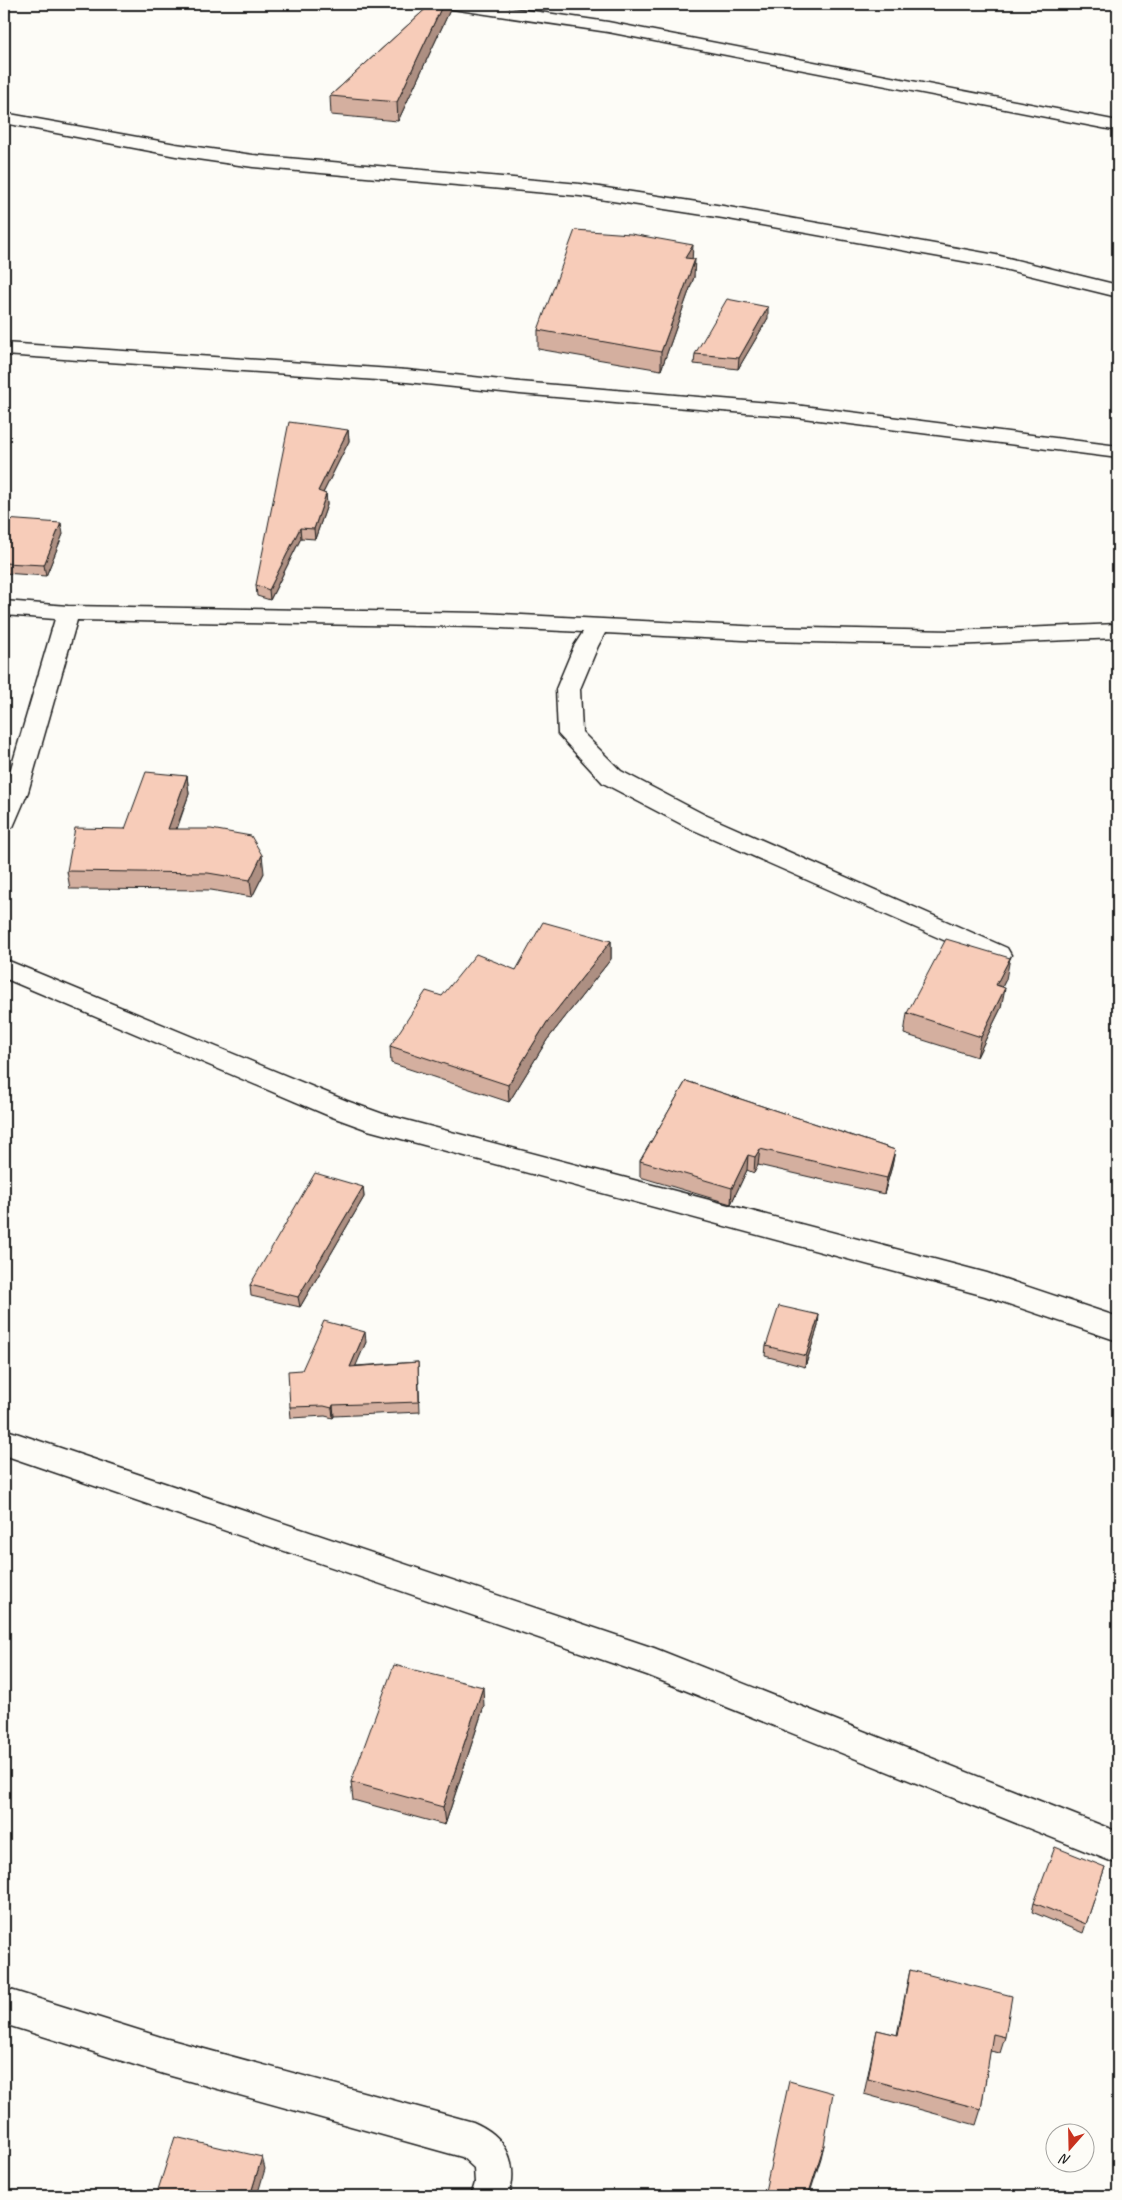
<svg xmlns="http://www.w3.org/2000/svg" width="1122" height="2200" viewBox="0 0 1122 2200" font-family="Caveat,sans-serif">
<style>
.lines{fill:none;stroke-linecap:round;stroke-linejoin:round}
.street-casing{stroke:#1c1c1c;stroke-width:3}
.street{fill:#fdfcf7;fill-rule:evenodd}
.wall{fill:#d4af9f;stroke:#1c1c1c}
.shaded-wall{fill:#ad8f82;stroke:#1c1c1c}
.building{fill:#f7ccb9;stroke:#1c1c1c}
</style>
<rect width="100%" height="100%" fill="#fdfcf7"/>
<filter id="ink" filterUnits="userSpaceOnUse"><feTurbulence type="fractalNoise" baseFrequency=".02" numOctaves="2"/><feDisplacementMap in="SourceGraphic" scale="10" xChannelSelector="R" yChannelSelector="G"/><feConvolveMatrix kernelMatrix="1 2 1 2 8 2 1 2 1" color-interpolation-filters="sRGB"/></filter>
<g filter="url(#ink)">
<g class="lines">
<defs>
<g id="street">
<path d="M443,4H485L608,22L1118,121V131L608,32L452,9L446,8Z"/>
<path d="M4,113L176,144L253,155L580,184L723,206L996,255L1118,285V297L996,267L723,218L580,196L253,167L176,156L4,123Z"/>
<path d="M4,343L407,370L520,382L795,405L1118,446V458L795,417L520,394L407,382L4,355Z"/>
<path d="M4,601L68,606L481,613L763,627L951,631L1118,624V638L951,645L763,641L605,633L598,646L580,689L582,732L621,771L705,815L1007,948L1011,955L1007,962L998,964L687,827L603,783L558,734L556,689L574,646L583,632L481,627L77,620L28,792L13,827L4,829V792L55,619L4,615Z"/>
<path d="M4,959L347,1101L383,1114L987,1273L1118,1317V1341L985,1296L368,1130L327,1115L4,978Z"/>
<path d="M4,1429L654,1648L1118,1832V1864L647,1675L4,1455Z"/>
<path d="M4,1988L164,2038L473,2122C506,2136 519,2162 509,2196H471L475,2183L474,2168L462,2157L164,2074L4,2024Z"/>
</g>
</defs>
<use href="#street" class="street-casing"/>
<use href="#street" class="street"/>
</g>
<g class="wall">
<path d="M431,4H449L450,10L398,121L331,115L330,96Z"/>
<path d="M692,259L694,277L661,370L538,349V330Z"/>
<path d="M768,318L738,369L694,364L695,354Z"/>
<path d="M348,430L349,441L323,493L326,494L327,505L315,539L301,538L270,600L257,596L256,585Z"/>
<path d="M4,519L63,534L46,576L4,573Z"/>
<path d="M187,776L189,794L177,829L264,873L252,897L211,890L70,889L67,871L125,829Z"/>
<path d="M611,941V959L547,1040L509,1102L391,1063L390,1046L442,996L516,970Z"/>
<path d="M1006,979L1002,987L1001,1008L977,1057L904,1034L907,1013Z"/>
<path d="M686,1081L895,1150L892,1166L884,1194L758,1165L754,1173L747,1170L731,1204L640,1177V1161Z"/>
<path d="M363,1187L364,1197L300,1307L251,1296L250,1285Z"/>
<path d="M818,1326L805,1367L765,1356L766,1346Z"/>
<path d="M366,1342L355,1366L418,1362L420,1412L334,1416L333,1418L325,1416L291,1418L290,1407L302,1370Z"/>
<path d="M484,1706L445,1825L353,1800L351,1782Z"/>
<path d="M1105,1867L1083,1933L1032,1912L1034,1903Z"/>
<path d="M910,1970L1005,2037L1000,2053L990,2051L981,2109L976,2125L864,2094L877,2030L897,2035Z"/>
</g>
<g class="shaded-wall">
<path d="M443,4H449L450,10L398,121L397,102Z"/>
<path d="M693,245L692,263L685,258Z"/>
<path d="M695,259L694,277L661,370V352Z"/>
<path d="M768,307V318L738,369L739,358Z"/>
<path d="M348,430L349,441L319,501L318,491Z"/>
<path d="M326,494L327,505L315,539L314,529Z"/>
<path d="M61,523L63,534L46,576L44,565Z"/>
<path d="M300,528L301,538L270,600L269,590Z"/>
<path d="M187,776L189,794L170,846L168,829Z"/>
<path d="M262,855L264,873L252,897L250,880Z"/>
<path d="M611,941V959L547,1040L509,1102L508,1085L547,1022Z"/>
<path d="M1010,958L1006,979L993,1006L996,985Z"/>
<path d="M1005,988L1001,1008L977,1057L981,1037Z"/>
<path d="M760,1149L758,1165L754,1173L755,1157Z"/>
<path d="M895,1150L892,1166L884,1194L887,1178Z"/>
<path d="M748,1155L747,1170L731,1204L732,1188Z"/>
<path d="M363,1187L364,1197L300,1307L298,1297Z"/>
<path d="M819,1315L818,1326L805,1367L806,1356Z"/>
<path d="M365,1332L366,1342L351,1377L350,1367Z"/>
<path d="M333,1405L334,1416L333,1418L332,1408Z"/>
<path d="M483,1687L484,1706L445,1825L443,1807Z"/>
<path d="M824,2145L821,2158L809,2196H808Z"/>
<path d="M262,2157L265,2169L257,2196H250Z"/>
</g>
<g class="building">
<path d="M431,4H443L397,102L330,96Z"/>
<path d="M575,230L631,234L693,245L685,258L695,259L661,352L538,330Z"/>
<path d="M727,299L768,307L739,358L695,354Z"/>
<path d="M289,422L348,430L318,491L326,494L314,529L300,528L269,590L256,585Z"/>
<path d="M4,519L61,523L44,565L4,563Z"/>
<path d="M146,772L187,776L168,829H211L251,836L262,855L250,880L208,873L67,871L75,828L125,829Z"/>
<path d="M543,922L611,941L547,1022L508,1085L390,1046L426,991L442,996L476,954L516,970Z"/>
<path d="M946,939L1010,958L996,985L1005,988L981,1037L907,1013Z"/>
<path d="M686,1081L895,1150L887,1178L760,1149L755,1157L748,1155L732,1188L640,1161Z"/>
<path d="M315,1173L363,1187L298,1297L250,1285Z"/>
<path d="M779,1306L819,1315L806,1356L766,1346Z"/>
<path d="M324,1321L365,1332L350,1367L418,1362L419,1402L333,1405L332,1408L324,1406L290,1407L288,1371L302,1370Z"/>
<path d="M394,1665L483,1687L443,1807L351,1782Z"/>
<path d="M1055,1847L1105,1867L1086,1924L1034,1903Z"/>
<path d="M910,1970L1012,1996L1005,2037L993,2034L981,2109L868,2079L877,2030L898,2035Z"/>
<path d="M789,2081L833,2093L824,2145L808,2196H764Z"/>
<path d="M175,2137L262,2157L250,2196H156Z"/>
</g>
</g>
<rect width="1122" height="2200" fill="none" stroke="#fdfcf7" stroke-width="20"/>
<rect x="10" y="10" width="1102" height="2180" fill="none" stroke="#1c1c1c" stroke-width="2" filter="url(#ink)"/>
<g transform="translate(1070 2148) rotate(200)"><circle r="24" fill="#fdfcf7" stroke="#a3a29f"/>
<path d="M0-4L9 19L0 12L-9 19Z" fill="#c8321e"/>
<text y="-8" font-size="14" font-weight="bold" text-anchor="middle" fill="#1c1c1c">N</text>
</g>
</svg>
